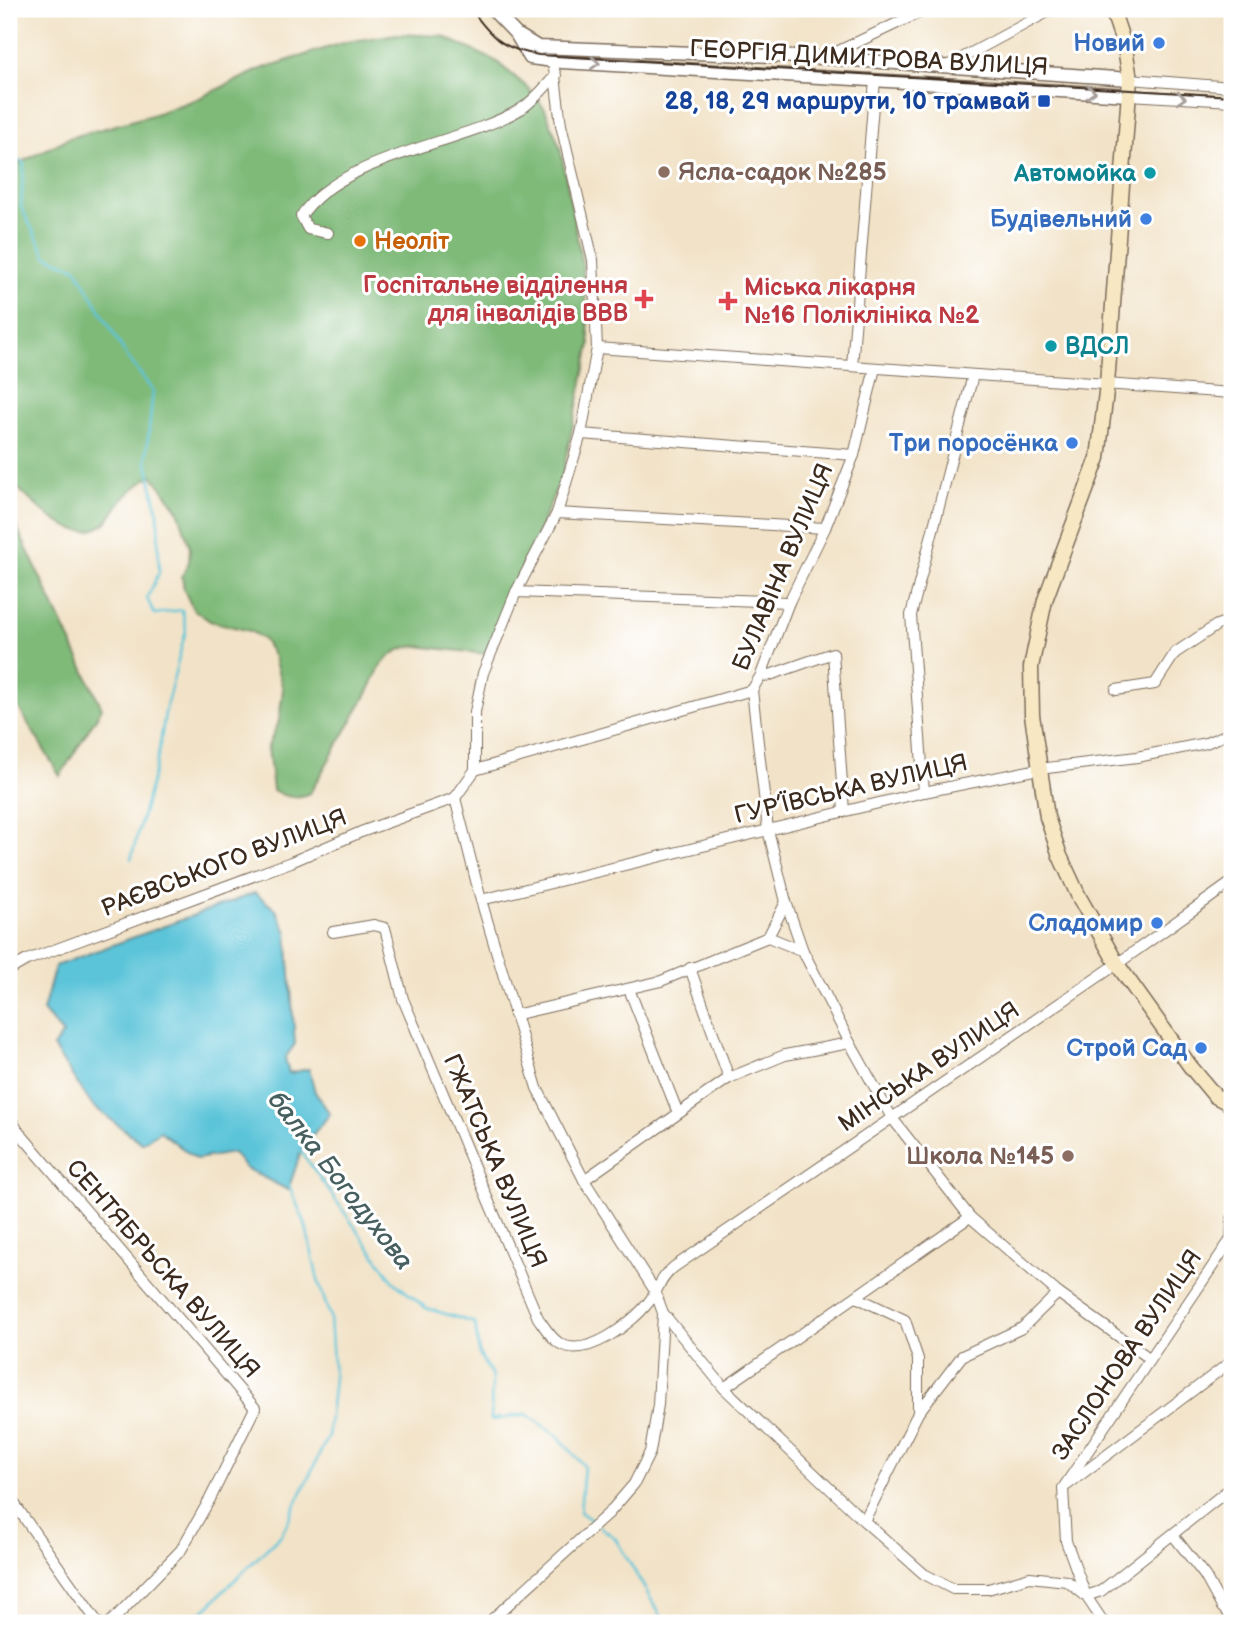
<svg xmlns="http://www.w3.org/2000/svg" width="1241" height="1632" viewBox="0 0 1241 1632" font-family="'Balsamiq Sans',sans-serif">
<style>
.forest{fill:#7fba79;stroke:#5d724c;stroke-width:2}
.water{fill:#5cc4d9;stroke:#4c777c;stroke-width:2}
.lines{fill:none;stroke-linecap:round;stroke-linejoin:round}
.stream{stroke:#5cc4d9;stroke-width:2.5}
.minor-casing{stroke:#7b6b5a;stroke-width:12}
.tertiary-casing{stroke:#7b6b5a;stroke-width:15}
.secondary-casing{stroke:#7b6b5a;stroke-width:17}
.minor{stroke:#fff;stroke-width:10}
.tertiary{stroke:#fff;stroke-width:12}
.secondary{stroke:#f7e8c3;stroke-width:14}
.tram{stroke:#3b2a1e;stroke-width:2}
.oneway{stroke:#a79f9a}
.shop-dot{fill:#3f7fe0;stroke:#fff;stroke-width:2.5}
.transit-dot{fill:#1a4fb4;stroke:#fff;stroke-width:2.5}
.education-dot{fill:#8d6e63;stroke:#fff;stroke-width:2.5}
.culture-dot{fill:#0f9aa8;stroke:#fff;stroke-width:2.5}
.food-dot{fill:#e8710a;stroke:#fff;stroke-width:2.5}
.health-dot{fill:#e0444e;stroke:#fff;stroke-width:2.5}
.labels{text-anchor:middle;dominant-baseline:central;stroke-width:6;stroke-linejoin:round;paint-order:stroke}
.shop-label{font-size:24px;font-weight:bold;fill:#366cbe;stroke:#fff;text-anchor:end}
.street-label{font-size:24px;fill:#3b2a1e;stroke:#fff}
.transit-label{font-size:24px;font-weight:bold;fill:#164399;stroke:#fff;text-anchor:end}
.education-label{font-size:24px;font-weight:bold;fill:#785e54;stroke:#fff;text-anchor:start}
.culture-label{font-size:24px;font-weight:bold;fill:#0d838f;stroke:#fff;text-anchor:end}
.food-label{font-size:24px;font-weight:bold;fill:#c56008;stroke:#fff;text-anchor:start}
.health-label{font-size:24px;font-weight:bold;fill:#be3a42;stroke:#fff;text-anchor:end}
.water-label{font-size:26px;font-style:italic;fill:#47605f;stroke:#fff}
</style>
<rect width="100%" height="100%" fill="#fff"/>
<filter id="ink" filterUnits="userSpaceOnUse"><feTurbulence type="fractalNoise" baseFrequency=".0143" numOctaves="2"/><feDisplacementMap in="SourceGraphic" scale="14" xChannelSelector="R" yChannelSelector="G"/><feConvolveMatrix kernelMatrix="1 2 1 2 8 2 1 2 1" color-interpolation-filters="sRGB"/></filter>
<filter id="wash" filterUnits="userSpaceOnUse"><feTurbulence type="fractalNoise" baseFrequency=".00686" numOctaves="4" result="noise"/><feDisplacementMap in="SourceGraphic" scale="28" xChannelSelector="R" yChannelSelector="G"/><feGaussianBlur stdDeviation="1.57" result="paint"/><feColorMatrix in="noise" values="0 0 0 0 0 0 0 0 0 0 0 0 0 0 0 0 0 1.4 0 .05"/><feComposite in="paint" operator="in"/></filter>
<g filter="url(#wash)">
<rect width="100%" height="100%" fill="#f2e3c8"/>
<g class="forest">
<path d="M397,34L442,36L496,61L528,88L545,109L560,147L582,263L590,345L562,476L486,654L416,646C388,648 379,667 369,690L310,793C295,799 286,798 273,790L268,747L279,721L283,689L273,655L263,639L250,631L210,621L193,609L184,590L182,576L189,562L190,547L178,510L152,475C141,482 128,493 120,503C115,509 112,516 107,521C77,553 29,499 9,479V168L69,138L152,115L197,99L261,69L346,42Z"/>
<path d="M9,511L102,708L60,776L9,692Z"/>
</g>
<path class="water" d="M255,893L276,910L287,932L295,1044L285,1058L289,1073L309,1069L315,1092L330,1114L303,1146L288,1190L245,1168L233,1153L196,1159L160,1131L142,1143L92,1105L53,1047L63,1034L43,1011L55,966Z"/>
<g class="lines">
<g class="stream">
<path d="M9,155L24,163L21,207L46,256L76,268L126,355L153,391L146,459L158,513L159,573L147,598L154,614L182,610L186,630L166,707L158,757L131,859"/>
<path d="M300,1150L394,1282L426,1308L475,1323L479,1354L492,1376L491,1420L526,1414L558,1436L584,1466L580,1512L594,1522"/>
<path d="M599,1526L615,1538L665,1623"/>
<path d="M174,1623L201,1613L282,1534L328,1436L334,1378L330,1317L318,1280L305,1223L288,1183"/>
</g>
</g>
</g>
<g filter="url(#ink)">
<g class="lines">
<defs>
<g id="minor">
<path d="M826,57L927,9"/>
<path d="M949,65L1053,9"/>
<path d="M1130,79L1232,87"/>
<path d="M1129,95L1232,101"/>
<path d="M328,233L308,229L301,216C342,155 460,145 521,109C535,100 545,87 556,75"/>
<path d="M597,348L1232,393"/>
<path d="M852,366L875,80"/>
<path d="M875,368L854,455L825,528L789,602L761,675L752,690L768,830L786,902L803,951L850,1043L892,1118L970,1217L1058,1293L1149,1358"/>
<path d="M581,434L854,455"/>
<path d="M557,513L825,528"/>
<path d="M516,592L789,602"/>
<path d="M761,675L767,676L833,653L844,812"/>
<path d="M1116,690L1155,684L1175,653L1217,625L1232,620"/>
<path d="M475,770L752,690"/>
<path d="M924,792L911,615L973,375"/>
<path d="M455,798L481,900L537,1088L584,1180L655,1291L663,1313L724,1388L864,1521L924,1574L953,1589H988L1030,1577L1067,1581L1086,1596"/>
<path d="M455,798L475,770V712L483,673L516,592L557,513L581,434L597,348L593,260L561,125L553,60"/>
<path d="M481,900L924,792L1039,769L1137,757L1206,743L1232,732"/>
<path d="M333,932L374,925L385,928L403,999L538,1318C544,1326 550,1337 559,1343C586,1360 632,1323 648,1303C659,1290 659,1279 674,1267L1117,964L1232,882"/>
<path d="M768,937L803,951"/>
<path d="M690,968L729,1078"/>
<path d="M9,970L27,960L291,862L361,832L455,798"/>
<path d="M629,989L678,1113"/>
<path d="M514,1015L661,981L768,937L786,902"/>
<path d="M9,1116L18,1131L255,1408L210,1499L181,1550L110,1623"/>
<path d="M584,1180L729,1078L785,1055L850,1043"/>
<path d="M856,1297L905,1320L918,1359V1412"/>
<path d="M724,1388L970,1217"/>
<path d="M1067,1485L1232,1361"/>
<path d="M9,1496L98,1623"/>
<path d="M864,1521L918,1413L962,1356L1022,1328L1058,1293"/>
<path d="M1173,1535L1205,1576L1222,1607L1232,1618"/>
<path d="M1086,1596L1101,1591L1232,1487"/>
<path d="M488,1623L609,1513L634,1484L650,1452L658,1405L663,1313"/>
<path d="M1104,1623L1086,1596L1066,1541L1063,1488L1231,1239L1232,1219"/>
</g>
<g id="tertiary">
<path d="M492,9L516,34L530,58L562,62L1129,95"/>
<path d="M520,36L538,47L824,58L1130,79"/>
</g>
<path id="secondary" d="M1112,9L1125,48L1130,79L1107,384L1098,458L1045,600L1031,667L1032,715L1047,817L1060,856L1079,897L1117,964L1190,1066L1215,1096L1232,1105"/>
</defs>
<use href="#minor" class="minor-casing"/>
<use href="#tertiary" class="tertiary-casing"/>
<use href="#secondary" class="secondary-casing"/>
<use href="#minor" class="minor"/>
<use href="#tertiary" class="tertiary"/>
<use href="#secondary" class="secondary"/>
<path class="tram" d="M471,9C491,37 503,50 539,55L1232,96"/>
</g>
<defs><path id="oneway-chevron" d="M-2-3.5L2.5 0L-2 3.5" fill="none" stroke-width="1.6" stroke-linecap="round" stroke-linejoin="round" transform="scale(1.75)"/></defs>
<g class="oneway">
<use href="#oneway-chevron" transform="translate(595 63) rotate(3)"/>
<use href="#oneway-chevron" transform="translate(1091 92) rotate(3)"/>
<use href="#oneway-chevron" transform="translate(1181 98) rotate(3)"/>
</g>
</g>
<g class="shop-dot">
<circle cx="1159" cy="43" r="7"/>
<circle cx="1146" cy="219" r="7"/>
<circle cx="1072" cy="443" r="7"/>
<circle cx="1157" cy="923" r="7"/>
<circle cx="1201" cy="1048" r="7"/>
</g>
<rect class="transit-dot" x="1037" y="94" width="14" height="14" rx="3.5"/>
<g class="education-dot">
<circle cx="664" cy="172" r="7"/>
<circle cx="1068" cy="1156" r="7"/>
</g>
<g class="culture-dot">
<circle cx="1150" cy="173" r="7"/>
<circle cx="1051" cy="346" r="7"/>
</g>
<circle class="food-dot" cx="360" cy="241" r="7"/>
<g class="health-dot">
<path d="M640.5 288.5h7v7h7v7h-7v7h-7v-7h-7v-7h7z"/>
<path d="M724.5 290.5h7v7h7v7h-7v7h-7v-7h-7v-7h7z"/>
</g>
<g class="labels">
<g class="shop-label">
<text x="1145" y="43">Новий</text>
<text x="1132" y="219">Будівельний</text>
<text x="1058" y="443">Три поросёнка</text>
<text x="1143" y="923">Сладомир</text>
<text x="1187" y="1048">Строй Сад</text>
</g>
<g class="street-label">
<text transform="translate(869 58) rotate(3)">ГЕОРГІЯ ДИМИТРОВА ВУЛИЦЯ</text>
<text transform="translate(783 567) rotate(-67)">БУЛАВІНА ВУЛИЦЯ</text>
<text transform="translate(851 789) rotate(-13)">ГУР’ЇВСЬКА ВУЛИЦЯ</text>
<text transform="translate(224 863) rotate(-21)">РАЄВСЬКОГО ВУЛИЦЯ</text>
<text transform="translate(929 1067) rotate(-34)">МІНСЬКА ВУЛИЦЯ</text>
<text transform="translate(495 1161) rotate(67)">ГЖАТСЬКА ВУЛИЦЯ</text>
<text transform="translate(163 1269) rotate(49)">СЕНТЯБРЬСКА ВУЛИЦЯ</text>
<text transform="translate(1127 1355) rotate(-56)">ЗАСЛОНОВА ВУЛИЦЯ</text>
</g>
<g class="transit-label">
<text x="1030" y="101">28, 18, 29 маршрути, 10 трамвай</text>
</g>
<g class="education-label">
<text x="678" y="172">Ясла-садок №285</text>
<text x="1054" y="1156" text-anchor="end">Школа №145</text>
</g>
<g class="culture-label">
<text x="1136" y="173">Автомойка</text>
<text x="1065" y="346" text-anchor="start">ВДСЛ</text>
</g>
<g class="food-label">
<text x="374" y="241">Неоліт</text>
</g>
<g class="health-label">
<text x="628" y="285">Госпітальне відділення<tspan x="628" dy="28">для інвалідів ВВВ</tspan></text>
<text x="744" y="287" text-anchor="start">Міська лікарня<tspan x="744" dy="28">№16 Поліклініка №2</tspan></text>
</g>
<g class="water-label">
<text transform="translate(340 1181) rotate(52)">балка Богодухова</text>
</g>
</g>
<rect width="1241" height="1632" fill="none" stroke="#fff" stroke-width="35"/>
</svg>
